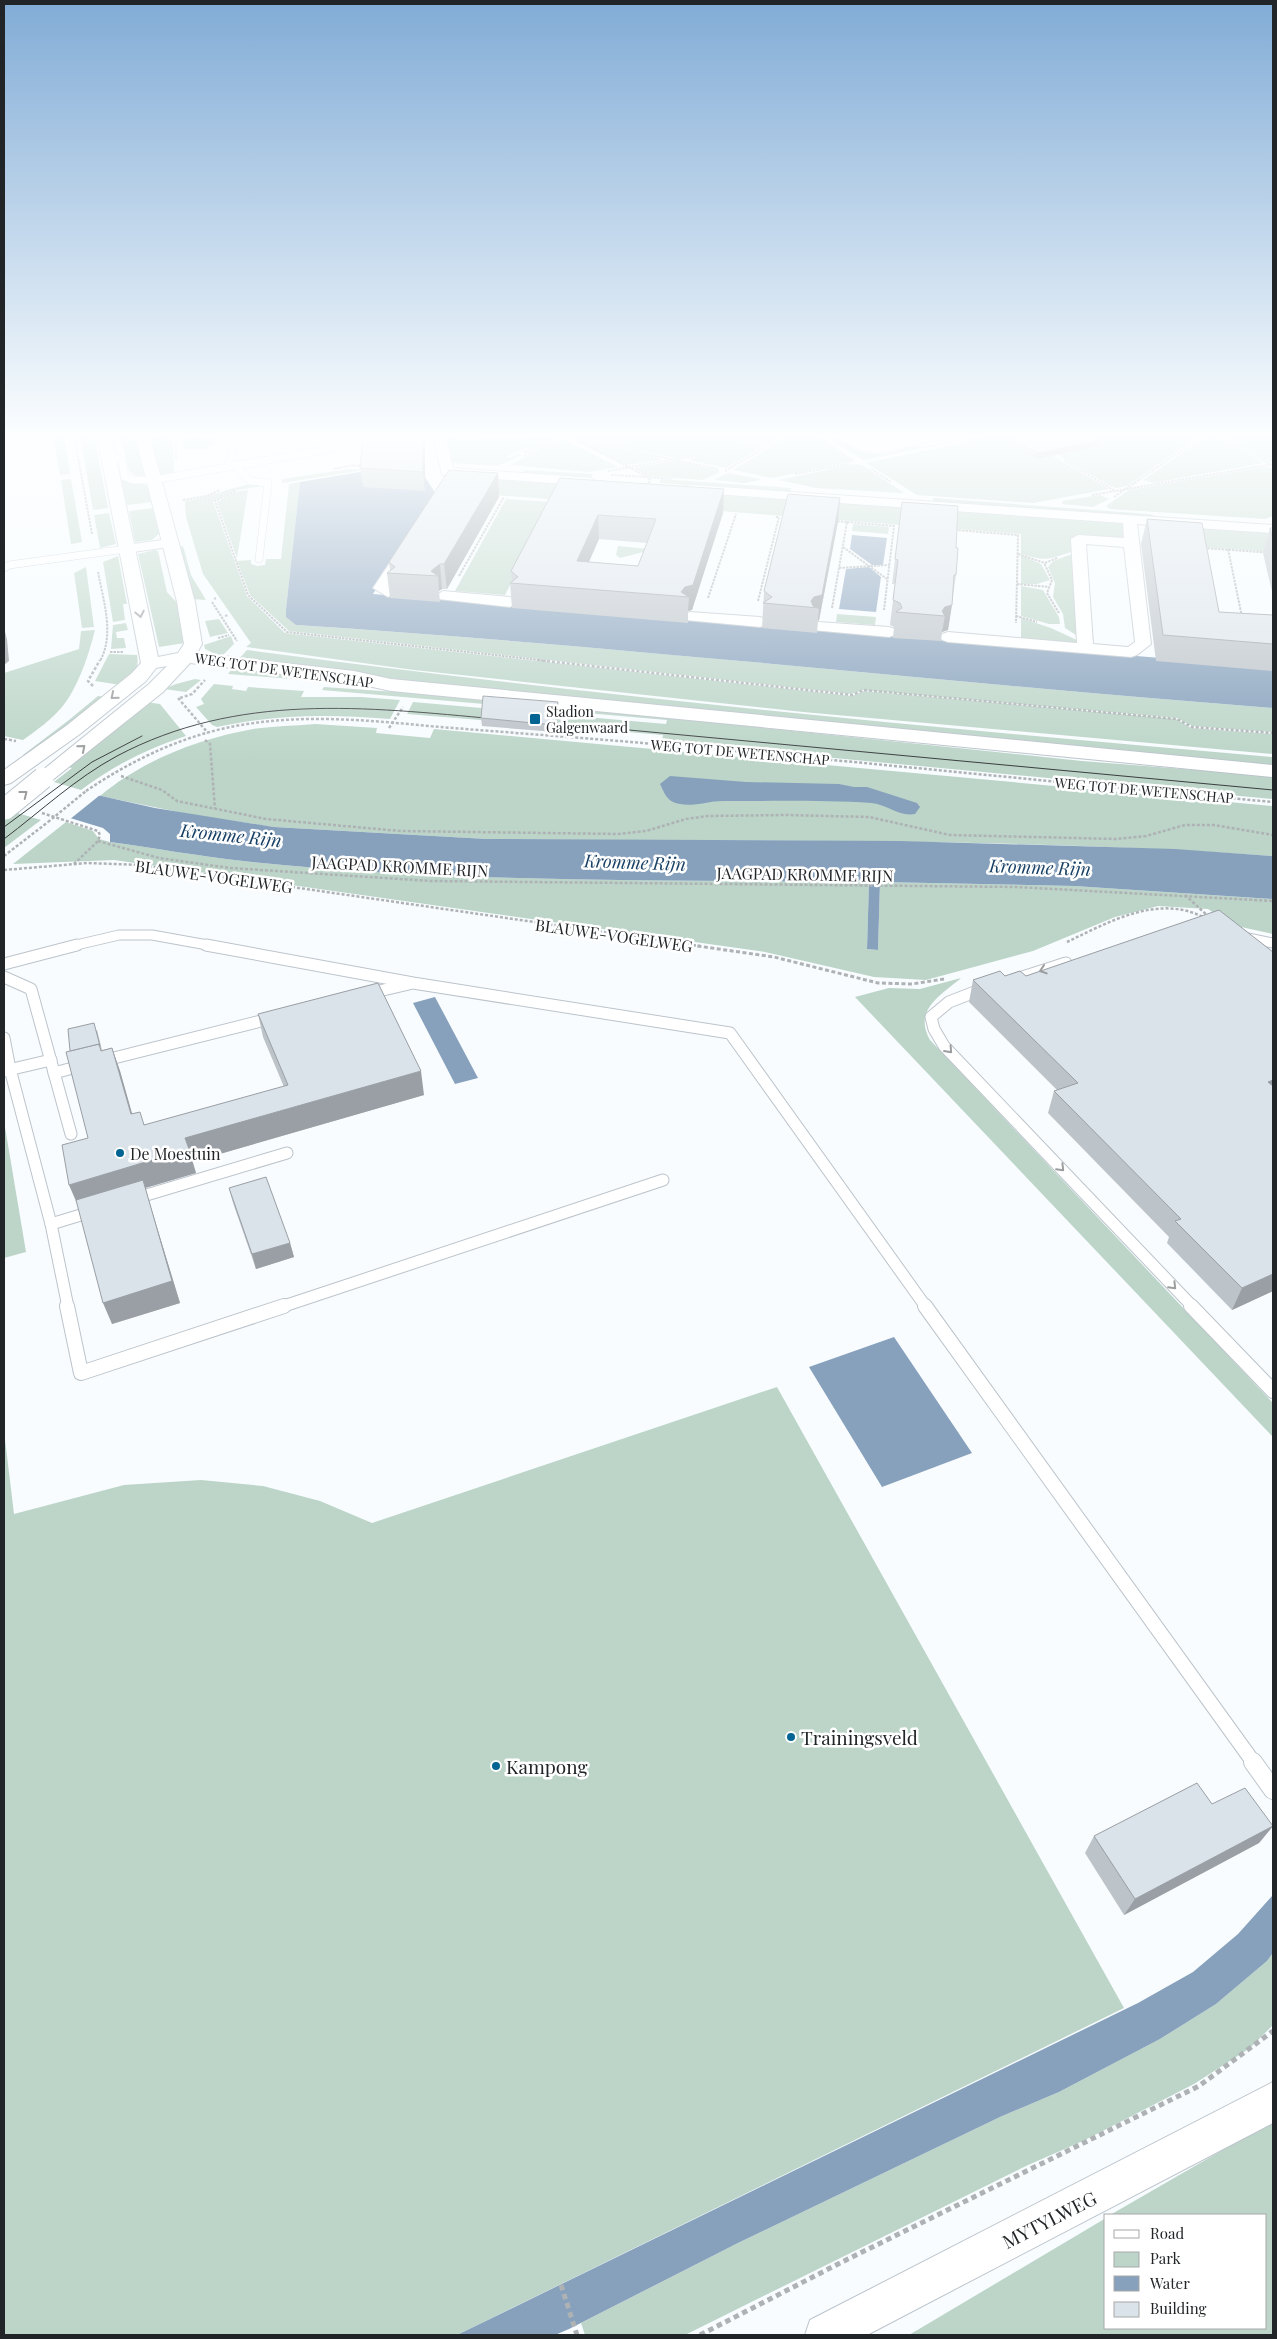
<svg xmlns="http://www.w3.org/2000/svg" width="1277" height="2339" viewBox="0 0 1277 2339" font-family="'Playfair Display',serif">
<style>
.green{fill:#bcd5c8}
.water{fill:#87a1bc}
.pier{fill:#f8fcff}
.lines{fill:none;stroke-linecap:round;stroke-linejoin:round}
.lane-far4-casing{stroke:#bcc4cb;stroke-width:8}
.lane-far3-casing{stroke:#bcc4cb;stroke-width:11}
.lane-far2-casing{stroke:#bcc4cb;stroke-width:13}
.lane-far1-casing{stroke:#bcc4cb;stroke-width:16}
.lane-casing{stroke:#bcc4cb;stroke-width:20}
.street-casing{stroke:#bcc4cb;stroke-width:2}
.secondary-casing{stroke:#bcc4cb;stroke-width:2}
.path-far3{stroke:#aeb2b4;stroke-width:2;stroke-dasharray:2.5 1;stroke-linecap:butt}
.path-far2{stroke:#aeb2b4;stroke-width:2.5;stroke-dasharray:3 2;stroke-linecap:butt}
.path-far1{stroke:#aeb2b4;stroke-width:3;stroke-dasharray:4 2.5;stroke-linecap:butt}
.path{stroke:#aeb2b4;stroke-width:5;stroke-dasharray:5.5 4;stroke-linecap:butt}
.lane-far4{stroke:#fff;stroke-width:7}
.lane-far3{stroke:#fff;stroke-width:9}
.lane-far2{stroke:#fff;stroke-width:11}
.lane-far1{stroke:#fff;stroke-width:14}
.lane{stroke:#fff;stroke-width:18}
.street{fill:#fff;fill-rule:evenodd}
.secondary{fill:#fff;fill-rule:evenodd}
.tram{stroke:#3a3d3f;stroke-width:1}
.secondary-bridge-casing{stroke:#bcc4cb;stroke-width:23;stroke-linecap:butt}
.path-bridge{stroke:#aeb2b4;stroke-width:2.5;stroke-dasharray:3 2;stroke-linecap:butt}
.secondary-bridge{stroke:#fff;stroke-width:21}
.wall{fill:#bcc3c9;fill-rule:evenodd}
.shaded-wall{fill:#999fa4}
.building{fill:#dbe3ea;stroke:#999fa4;fill-rule:evenodd}
.oneway{stroke:#9c9d9e}
.poi-dot{fill:#026493;stroke:#fff;stroke-width:2}
.labels{text-anchor:middle;dominant-baseline:central;stroke-width:5;stroke-linejoin:round;paint-order:stroke}
.far-street-label{font-size:14px;fill:#222527;stroke:#fff}
.far-poi-label{font-size:14px;fill:#222527;stroke:#fff;text-anchor:start}
.street-label{font-size:16px;fill:#222527;stroke:#fff}
.poi-label{font-size:16px;fill:#222527;stroke:#fff;text-anchor:start}
.water-label{font-size:18px;font-style:italic;fill:#184065;stroke:#fff}
.near-poi-label{font-size:19px;fill:#222527;stroke:#fff;text-anchor:start}
.near-street-label{font-size:19px;fill:#222527;stroke:#fff}
</style>
<rect width="100%" height="100%" fill="#f8fcff"/>
<g class="green">
<path d="M53,435H64L70,474L60,475Z"/>
<path d="M80,435H94L108,508L93,510Z"/>
<path d="M120,435H132L139,447L146,477L136,476L129,471Z"/>
<path d="M457,435V440L563,436L526,453L522,452L530,448L527,447L506,457L509,458L518,454L522,455L497,466L453,463L445,439Z"/>
<path d="M571,435L574,436L784,435L770,443L676,458L572,437Z"/>
<path d="M790,435H817L855,461L772,478L733,470Z"/>
<path d="M823,435C840,435 850,449 866,452C881,456 902,448 916,445L920,447L990,435L863,460Z"/>
<path d="M1001,435H1034L1007,441L1035,458L1053,456L1109,489L1033,503L917,495L866,463Z"/>
<path d="M1081,435H1200L1127,486L1117,488L1110,486L1058,455Z"/>
<path d="M1208,435L1218,437L1263,463L1153,483L1143,480Z"/>
<path d="M1220,435H1273V462L1267,461Z"/>
<path d="M173,436L174,475L159,477L149,437Z"/>
<path d="M191,437H204L214,439L215,443L205,449H184L183,440Z"/>
<path d="M565,440L618,467L589,472L510,465L557,441Z"/>
<path d="M581,441L658,457L660,460L626,465L577,442Z"/>
<path d="M758,447L761,448L726,468L689,460L692,458Z"/>
<path d="M675,461L718,470L720,472L703,480L649,476L635,469L639,467Z"/>
<path d="M855,464L862,465L904,493L816,488L779,480Z"/>
<path d="M1264,467L1273,468V516L1265,519L1110,509L1106,506L1129,490Z"/>
<path d="M350,469L364,470L282,483V479Z"/>
<path d="M524,470L593,474L591,479L521,474Z"/>
<path d="M728,473L760,479L761,480L745,483L714,480Z"/>
<path d="M488,476L584,483L576,501L480,494Z"/>
<path d="M71,479L82,542L71,544L61,480Z"/>
<path d="M661,479L791,488L790,493L659,483Z"/>
<path d="M124,480L148,485L153,502L127,505L121,481Z"/>
<path d="M300,482L286,609L296,625C622,646 947,683 1273,708V732L1192,726L1177,718L863,690L851,694L289,631L250,595L237,561L251,560V564L257,566L265,565L266,559H281L289,484Z"/>
<path d="M251,484L262,486L233,491L213,501L247,596L285,633L852,696L864,691L1176,719L1191,728L1273,734V754L803,712L414,670L246,647L251,643L203,574L186,517L185,501C208,499 228,488 251,484Z"/>
<path d="M248,490L237,558L217,502L235,492Z"/>
<path d="M714,493L813,500L809,518L708,510Z"/>
<path d="M1100,495L1109,499L1093,507L1062,504L1063,501Z"/>
<path d="M933,498L1149,514L1153,515L1154,518L933,503Z"/>
<path d="M506,499L552,502L505,595L455,591Z"/>
<path d="M818,500L927,508L925,527L814,518Z"/>
<path d="M154,508L160,533L152,540L135,542L129,511Z"/>
<path d="M932,508L1117,522L1123,525L1126,541L1074,537V551C1049,559 1047,562 1021,554V534L931,527Z"/>
<path d="M109,513L116,544L100,548L94,515Z"/>
<path d="M853,524L889,527L888,534L852,531Z"/>
<path d="M1160,524L1273,532V552L1163,544Z"/>
<path d="M183,546L191,575L206,600L191,599L177,547Z"/>
<path d="M618,546L648,549L647,551L620,558L616,555Z"/>
<path d="M155,550L158,551L167,592L180,606L185,643L159,647L138,554Z"/>
<path d="M1075,553L1079,637L1065,628L1063,614L1053,597L1055,583L1048,567L1053,561Z"/>
<path d="M1021,555L1041,564L1050,580L1037,584H1021Z"/>
<path d="M118,556L127,604H123L125,620L113,622L103,562Z"/>
<path d="M86,567L94,627L82,628L74,573Z"/>
<path d="M1021,586L1043,590L1059,617L1060,624H1049L1021,616Z"/>
<path d="M837,614L876,617L875,625L836,622Z"/>
<path d="M1021,618L1051,628L1079,641L1080,645L1021,641Z"/>
<path d="M219,619L228,633L210,637L205,621Z"/>
<path d="M126,623L128,630L116,632L117,638H124L126,648L111,649L113,625Z"/>
<path d="M95,630C89,654 78,688 62,707C51,720 37,730 23,740L4,736V673L79,649L81,631Z"/>
<path d="M231,636L234,644L221,657L205,649L204,645Z"/>
<path d="M247,650C588,695 931,728 1273,757V765C928,735 582,703 238,660Z"/>
<path d="M109,654L137,655C140,670 132,675 121,685L95,681Z"/>
<path d="M234,666L358,681L359,684L228,674Z"/>
<path d="M195,679L201,680L186,692L164,689L176,684Z"/>
<path d="M214,684L233,686L232,689L246,691L248,687L304,691L301,697H361L400,700L390,719C327,714 279,714 217,727L212,725L196,707L204,704L201,699Z"/>
<path d="M324,687L468,697L1082,761L1273,776V799L662,742L663,735L407,714L413,702L666,724L667,720L322,690Z"/>
<path d="M98,696L106,697L29,756L23,755L69,720Z"/>
<path d="M146,702L160,704L186,736C147,749 114,765 81,790L54,782L72,768L65,766Z"/>
<path d="M315,724L377,728L376,733L430,738L434,729L1273,806V856C1012,837 749,842 487,839L274,827L193,815L100,796C143,760 198,739 253,729C273,726 294,726 315,724Z"/>
<path d="M14,812L41,820L4,848V820Z"/>
<path d="M66,822L93,831L99,839L110,842C154,848 198,856 243,861C450,883 661,880 869,882L867,949L878,950L880,882L1074,886L1273,899V934L1232,925L1208,909L1158,906L1115,917L1033,951L926,980L874,977L765,952L114,860L13,864Z"/>
<path d="M961,978C940,996 913,1010 930,1040L1273,1403V1437L855,997L889,988L920,989Z"/>
<path d="M4,1121L26,1252L4,1258Z"/>
<path d="M777,1387L1124,2008L457,2335H4V1431L14,1514L124,1485L201,1480L263,1486L320,1501L372,1523Z"/>
<path d="M1273,1953V2025L1250,2048L1194,2084L1085,2140L1026,2166L685,2335H585L581,2323L738,2243L1000,2117L1059,2092L1160,2039L1216,2004L1267,1961Z"/>
<path d="M1273,2121V2335H909L1106,2218V2328H1266V2215H1110Z"/>
</g>
<g class="water">
<path d="M372,470L423,474L436,494L373,594L1273,667V708C947,683 622,646 296,625L286,617V609L300,482Z"/>
<path d="M852,535L887,538L883,565H872L850,549Z"/>
<path d="M869,567L881,577L876,612L839,609L846,569Z"/>
<path d="M4,771L43,783L155,808L274,827L487,839L901,841L1175,849L1273,856V899L1074,886L880,882L878,950L867,949L869,882C661,880 450,883 243,861C198,856 154,848 110,842V834L103,828L4,798Z"/>
<path d="M670,776L746,782L839,784L854,787H867L917,803L920,807L915,814C898,817 887,804 871,803C825,800 772,801 726,801C710,800 695,807 680,804C667,802 665,794 660,784Z"/>
<path d="M435,997L478,1078L455,1084L413,1003Z"/>
<path d="M894,1337L972,1453L882,1487L809,1367Z"/>
<path d="M1273,1895V1953L1267,1961L1216,2004L1160,2039L1059,2092L1000,2117L738,2243L569,2329L555,2335H457L1138,2003L1193,1972L1238,1934Z"/>
</g>
<path class="pier" d="M9,770L43,781L100,795L69,820L4,801V774Z"/>
<g class="lines">
<defs>
<g id="lane-far4">
<path d="M839,435L860,446L873,449L950,435"/>
<path d="M105,450L122,461L125,477L133,480H154L324,450L330,443L325,435"/>
<path d="M324,450L365,437"/>
<path d="M236,466L250,481L268,483L259,559"/>
<path d="M228,467L236,435"/>
<path d="M4,568L9,565L126,549"/>
</g>
<g id="lane-far3">
<path d="M1243,937L1273,943"/>
<path d="M72,946L119,935H152L213,946"/>
</g>
<g id="lane-far2">
<path d="M206,945L413,983L730,1033L926,1307"/>
<path d="M4,964L77,945"/>
<path d="M4,977L31,989L71,1134"/>
<path d="M1013,980L1066,963"/>
<path d="M985,988L949,1002L931,1017L934,1029L944,1046L1193,1307"/>
<path d="M366,994L409,984"/>
<path d="M4,1038L10,1069L51,1224L68,1307"/>
<path d="M102,1061L273,1018"/>
<path d="M4,1071L51,1060"/>
<path d="M54,1073L84,1065"/>
<path d="M133,1199L287,1153"/>
<path d="M51,1224L94,1211"/>
<path d="M281,1307L663,1180"/>
</g>
<g id="lane-far1">
<path d="M67,1306L81,1373L284,1306"/>
<path d="M925,1306L1254,1763"/>
<path d="M1191,1306L1273,1391"/>
</g>
<path id="lane" d="M1253,1762L1273,1790"/>
<g id="street">
<path d="M433,435H445L453,468L591,478L598,482L591,486L442,475Z"/>
<path d="M691,485L1273,525V533L1137,524L1151,644L1137,655L1131,657L948,642L942,640L940,637L942,634L948,632L1077,643L1071,539L1078,535L1124,538L1123,523L686,492L684,489L686,486ZM1086,544L1124,547L1135,642L1128,647L1093,644Z"/>
<path d="M170,539L175,540L177,543L175,546L126,553L119,549L126,545Z"/>
<path d="M404,548L411,552L389,587L396,592L388,597L373,588L399,549Z"/>
<path d="M443,591L510,597L518,602L510,607L438,599L435,596Z"/>
<path d="M690,612L760,617L765,619L768,622L765,625L760,627L685,620L682,617L685,614Z"/>
<path d="M818,622L889,627L895,629L897,632L895,635L889,637L812,630L810,627L812,624Z"/>
<path d="M1273,2082V2123L867,2335H805L810,2320Z"/>
</g>
<path id="secondary" d="M97,435H111L158,657L178,653L184,644L177,602L135,435H149L195,602L202,644L197,653L354,671L391,679L1273,765V777L391,691L354,683L190,663L163,692L50,782L43,784L36,782L33,778L149,684L167,666L156,668L146,681L80,734L11,783L4,785V770L66,726L132,673L141,663Z"/>
</defs>
<use href="#lane-far4" class="lane-far4-casing"/>
<use href="#lane-far3" class="lane-far3-casing"/>
<use href="#lane-far2" class="lane-far2-casing"/>
<use href="#lane-far1" class="lane-far1-casing"/>
<use href="#lane" class="lane-casing"/>
<use href="#street" class="street-casing"/>
<use href="#secondary" class="secondary-casing"/>
<g class="path-far3">
<path d="M74,435L92,534"/>
<path d="M176,435V458"/>
<path d="M566,435L648,477L672,479"/>
<path d="M1217,435L1273,466"/>
<path d="M572,438L718,469"/>
<path d="M966,441L995,435"/>
<path d="M524,456L566,437"/>
<path d="M677,459L771,444"/>
<path d="M1064,460L1115,491"/>
<path d="M354,466L365,465"/>
<path d="M334,469L354,465"/>
<path d="M871,469L891,482"/>
<path d="M608,471L671,460"/>
<path d="M725,471L787,435"/>
<path d="M795,474L850,464"/>
<path d="M611,475L648,477L650,480L648,486"/>
<path d="M235,491L215,501L248,595L287,632L548,661"/>
<path d="M1092,495L1273,464"/>
<path d="M1114,497L1204,435"/>
<path d="M183,500L207,496L220,490"/>
<path d="M847,522L894,526L884,610"/>
<path d="M955,530L1018,535L1016,623"/>
<path d="M843,547L887,579"/>
<path d="M1204,548L1273,553"/>
<path d="M1228,549L1242,617"/>
<path d="M1018,554L1045,563"/>
<path d="M1057,558L1045,563V565L1052,580L1047,593L1059,613"/>
<path d="M839,568L889,565"/>
<path d="M98,572C103,600 115,634 100,661"/>
<path d="M459,576L504,497"/>
<path d="M1017,584L1049,587"/>
<path d="M708,598L736,514"/>
<path d="M214,599L216,598"/>
<path d="M758,601L779,517H776"/>
<path d="M212,602L237,641"/>
<path d="M832,608L847,522L835,521"/>
<path d="M225,616L228,615"/>
<path d="M1016,616L1037,622"/>
<path d="M218,638L229,635"/>
<path d="M110,652H124"/>
</g>
<g class="path-far2">
<path d="M537,660L852,695L864,690L1177,719L1192,727L1273,733"/>
<path d="M93,686L88,681L100,660"/>
<path d="M178,698L208,733"/>
<path d="M180,698L192,694L205,680"/>
<path d="M389,728L403,707"/>
<path d="M4,739L16,741"/>
<path d="M205,740L210,744L215,809"/>
<path d="M121,776L162,790L177,801L266,819L400,831L618,834L646,831L686,819L708,816L787,815L869,817L950,835L1117,839L1146,836L1185,825H1214L1273,835"/>
<path d="M86,791C135,758 188,733 247,724C311,714 376,721 440,727C478,730 517,733 555,736C795,754 1034,781 1273,802"/>
<path d="M42,813L98,831L100,835L98,841L74,864"/>
<path d="M98,841L159,858L230,868L431,881L1017,887L1273,901"/>
<path d="M4,856L48,822"/>
<path d="M4,870L88,863L140,865L700,946"/>
<path d="M1185,895L1208,916"/>
<path d="M1067,942C1109,922 1157,894 1203,917"/>
</g>
<path class="path-far1" d="M691,945L774,957L878,983L912,984L944,979"/>
<g class="path">
<path d="M561,2285L577,2335"/>
<path d="M700,2335L842,2262L1199,2086L1273,2031"/>
</g>
<use href="#lane-far4" class="lane-far4"/>
<use href="#lane-far3" class="lane-far3"/>
<use href="#lane-far2" class="lane-far2"/>
<use href="#lane-far1" class="lane-far1"/>
<use href="#lane" class="lane"/>
<use href="#street" class="street"/>
<use href="#secondary" class="secondary"/>
<g class="tram">
<path d="M543,722L1273,790"/>
<path d="M4,827L92,762L142,736"/>
<path d="M4,839C41,811 76,778 117,756C238,692 365,707 496,719"/>
</g>
<defs>
<path id="secondary-bridge" d="M5,809L43,778"/>
</defs>
<use href="#secondary-bridge" class="secondary-bridge-casing"/>
<path class="path-bridge" d="M48,822L86,791"/>
<use href="#secondary-bridge" class="secondary-bridge"/>
</g>
<g class="wall">
<path d="M363,435H425V491L363,487L360,468Z"/>
<path d="M1007,435H1092L1100,446L1036,459L1006,441Z"/>
<path d="M498,473L499,497L447,589H442L439,591L440,602L390,598L387,573L390,571L389,562Z"/>
<path d="M560,478L723,513L692,610L688,611V623L512,608L510,583L512,582L511,571ZM599,539L647,543L638,566L589,562Z"/>
<path d="M840,498L838,522L819,620L818,621L817,633L762,628L764,591Z"/>
<path d="M902,502L956,548V575L948,630L942,632L941,641L893,638L894,627L890,625L895,584H892Z"/>
<path d="M1147,519L1219,612L1273,615V671L1156,661L1141,544Z"/>
<path d="M1270,528H1273V596L1263,553Z"/>
<path d="M558,709L555,732L482,726L481,718Z"/>
<path d="M1273,952V1291L1232,1310L1167,1243L1169,1237L1048,1113L1054,1091L1057,1090L969,1002L973,980L1005,976H1026Z"/>
<path d="M258,1014L424,1095L192,1162L196,1173L145,1188L180,1303L112,1324L88,1138L70,1051L97,1030L102,1050L112,1048L120,1071L132,1114L145,1125L284,1087L263,1037Z"/>
<path d="M229,1188L290,1243L294,1257L256,1269L233,1203Z"/>
<path d="M1273,1826L1259,1843L1124,1915L1085,1853L1094,1836Z"/>
</g>
<g class="shaded-wall">
<path d="M423,435H425V491L423,472Z"/>
<path d="M1101,440L1100,446L1036,459L1037,453Z"/>
<path d="M498,473L499,497L447,589L444,564Z"/>
<path d="M724,489L723,513L692,610L688,611L689,597L681,592Z"/>
<path d="M840,498L838,522L819,620L818,621L819,608L810,607L811,601Z"/>
<path d="M598,515L599,539L578,586L577,561Z"/>
<path d="M440,564L442,589L439,591L438,576L431,571Z"/>
<path d="M952,605L948,630L942,632L945,616L942,611L945,607Z"/>
<path d="M4,628L7,639L9,661L4,665Z"/>
<path d="M558,702V709L555,732V725Z"/>
<path d="M112,1048L120,1071L139,1138L131,1114Z"/>
<path d="M421,1071L424,1095L192,1162L185,1138Z"/>
<path d="M1273,1080V1098L1268,1082Z"/>
<path d="M189,1149L196,1173L145,1188L180,1303L112,1324L103,1303L79,1208L69,1185Z"/>
<path d="M290,1243L294,1257L256,1269L252,1254Z"/>
<path d="M1273,1274V1291L1232,1310L1242,1288Z"/>
<path d="M1273,1826L1259,1843L1124,1915L1135,1899Z"/>
</g>
<g class="building">
<path d="M363,435H423V472L360,468Z"/>
<path d="M1007,435H1092L1101,440L1037,453Z"/>
<path d="M449,470L498,473L444,564H440L431,571L438,576L387,573L395,567L389,562Z"/>
<path d="M560,478L724,489L693,585L685,587L681,592L689,597L510,583L518,577L511,571ZM598,515L656,519L638,566L577,561Z"/>
<path d="M788,494L840,498L822,595L814,597L811,601L813,606L819,608L763,603L772,597L764,591Z"/>
<path d="M902,502L958,506L956,548H958L956,575H954L952,605L945,607L942,611L945,616L896,612L902,608L900,603L893,600L898,560L895,559Z"/>
<path d="M1147,519L1202,523L1219,612L1273,615V644L1163,635Z"/>
<path d="M1270,528H1273V540Z"/>
<path d="M483,696L558,702L555,725L481,718Z"/>
<path d="M1219,910L1273,952V1080L1268,1082L1273,1086V1274L1242,1288L1175,1221L1181,1219L1054,1091L1078,1083L973,980L1000,971L1005,976L1020,971L1026,976Z"/>
<path d="M378,983L421,1071L185,1138L189,1149L69,1185L62,1145L88,1138L66,1052L99,1044L101,1051L112,1048L131,1114L140,1112L144,1125L288,1085L258,1014Z"/>
<path d="M94,1023L100,1046H99V1044L70,1051L68,1029Z"/>
<path d="M266,1177L290,1243L252,1254L229,1188Z"/>
<path d="M143,1180L172,1281L103,1303L76,1200Z"/>
<path d="M1197,1783L1212,1804L1245,1788L1273,1826L1135,1899L1094,1836Z"/>
</g>
<defs><path id="oneway-chevron" d="M-2-3.5L2.5 0L-2 3.5" fill="none" stroke-width="1.6" stroke-linecap="round" stroke-linejoin="round" transform="scale(1.25)"/></defs>
<g class="oneway">
<use href="#oneway-chevron" transform="translate(140 614) rotate(78)"/>
<use href="#oneway-chevron" transform="translate(114 696) rotate(140)"/>
<use href="#oneway-chevron" transform="translate(82 748) rotate(-40)"/>
<use href="#oneway-chevron" transform="translate(24 794) rotate(-38)"/>
<use href="#oneway-chevron" transform="translate(1043 970) rotate(162)"/>
<use href="#oneway-chevron" transform="translate(949 1050) rotate(48)"/>
<use href="#oneway-chevron" transform="translate(1061 1168) rotate(46)"/>
<use href="#oneway-chevron" transform="translate(1173 1286) rotate(46)"/>
</g>
<linearGradient id="sky" x2="0" y2="1"><stop stop-color="#81acd6"/><stop offset="0.57" stop-color="#fcfeff"/><stop offset="1" stop-color="#fcfeff" stop-opacity="0"/></linearGradient>
<rect width="1277" height="763" fill="url(#sky)"/>
<g class="poi-dot">
<rect x="529" y="713" width="12" height="12" rx="2.5"/>
<circle cx="120" cy="1153" r="5"/>
<circle cx="791" cy="1737" r="5"/>
<circle cx="496" cy="1766" r="5"/>
</g>
<g class="labels">
<g class="far-street-label">
<text transform="translate(284 670) rotate(8)">WEG TOT DE WETENSCHAP</text>
<text transform="translate(740 752) rotate(5)">WEG TOT DE WETENSCHAP</text>
<text transform="translate(1144 790) rotate(5)">WEG TOT DE WETENSCHAP</text>
</g>
<g class="far-poi-label">
<text x="546" y="711">Stadion<tspan x="546" dy="16">Galgenwaard</tspan></text>
</g>
<g class="street-label">
<text transform="translate(400 866) rotate(3)">JAAGPAD KROMME RIJN</text>
<text transform="translate(805 874) rotate(1)">JAAGPAD KROMME RIJN</text>
<text transform="translate(214 876) rotate(8)">BLAUWE-VOGELWEG</text>
<text transform="translate(614 935) rotate(8)">BLAUWE-VOGELWEG</text>
</g>
<g class="poi-label">
<text x="130" y="1153">De Moestuin</text>
</g>
<g class="water-label">
<text transform="translate(231 835) rotate(6)">Kromme Rijn</text>
<text transform="translate(635 862) rotate(2)">Kromme Rijn</text>
<text transform="translate(1040 867) rotate(2)">Kromme Rijn</text>
</g>
<g class="near-poi-label">
<text x="801" y="1737">Trainingsveld</text>
<text x="506" y="1766">Kampong</text>
</g>
<g class="near-street-label">
<text transform="translate(1049 2219) rotate(-27)">MYTYLWEG</text>
</g>
</g>
<rect width="1277" height="2339" fill="none" stroke="#222527" stroke-width="10"/>
<rect x="1104" y="2214" width="162" height="115" fill="#ffffff" stroke="#a7a8a9"/>
<rect x="1114" y="2230" width="25" height="8" fill="#ffffff" stroke="#a7a8a9"/>
<text x="1150" y="2239" font-size="15" fill="#222527">Road</text>
<rect x="1114" y="2252" width="25" height="15" fill="#bcd5c8" stroke="#a7a8a9"/>
<text x="1150" y="2264" font-size="15" fill="#222527">Park</text>
<rect x="1114" y="2276" width="25" height="15" fill="#87a1bc" stroke="#a7a8a9"/>
<text x="1150" y="2289" font-size="15" fill="#222527">Water</text>
<rect x="1114" y="2302" width="25" height="15" fill="#dbe3ea" stroke="#a7a8a9"/>
<text x="1150" y="2314" font-size="15" fill="#222527">Building</text>
</svg>
